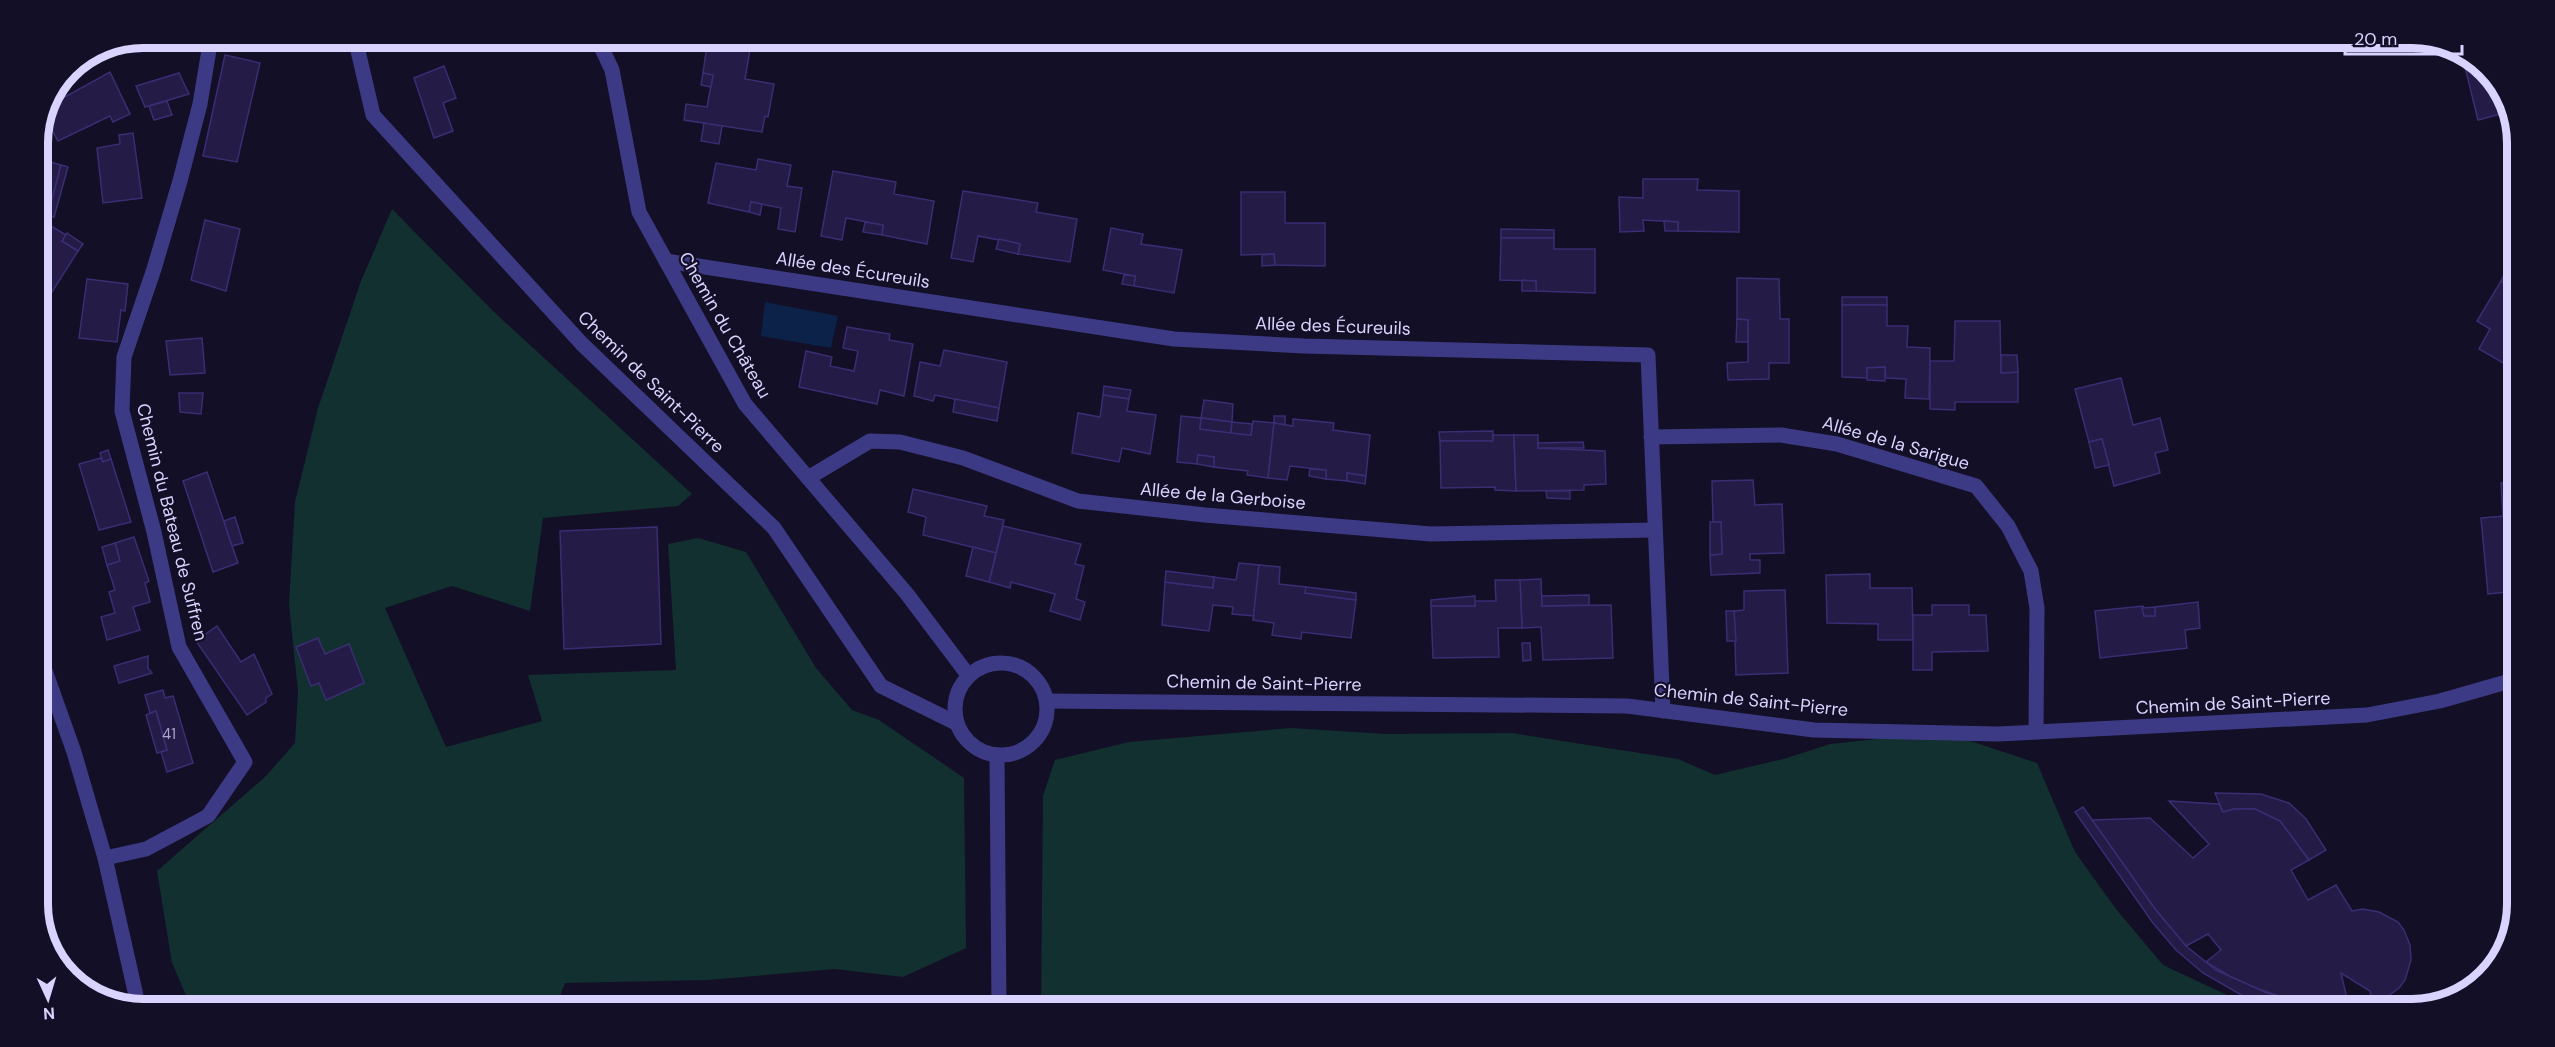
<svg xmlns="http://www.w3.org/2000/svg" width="2555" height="1047" viewBox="0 0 2555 1047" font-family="'DM Sans',sans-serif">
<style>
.green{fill:#12302f}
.water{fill:#0c2248}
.building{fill:#241b47;stroke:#3b2d73;stroke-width:1.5}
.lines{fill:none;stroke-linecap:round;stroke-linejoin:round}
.minor{stroke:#3d3a85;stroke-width:15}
.labels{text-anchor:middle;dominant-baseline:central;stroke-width:4.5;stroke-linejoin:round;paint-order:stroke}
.number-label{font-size:15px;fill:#aca6d1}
.street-label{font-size:18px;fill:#d9d4ff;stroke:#130f26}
.rim{fill:none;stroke:#d9d4ff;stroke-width:8}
</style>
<rect width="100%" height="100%" fill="#130f26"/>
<g class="green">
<path d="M392,209L494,312L692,494L678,506L543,518L530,611L452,586L385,608L446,747L542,721L528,675L676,670L668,544L698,538L746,552L816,668L852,710L879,720L964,778L966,948L903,977L835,969L708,980L565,983L555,1009H192L172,963L157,871L266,776L295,743L298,692L289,604L295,502L318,408L361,281Z"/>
<path d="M1291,728L1386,734L1512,733L1678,759L1715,775L1787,758L1830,744L1943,732L2037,763L2075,852L2116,909L2163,965L2257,1009H1041L1043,796L1055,760L1129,742Z"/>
</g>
<path class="water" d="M765,302L838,316L831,348L761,336Z"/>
<g class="building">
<path d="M171,38H195L196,41L177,50Z"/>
<path d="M708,38H752L745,79L774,84L768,117L765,116L762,132L684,120L686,104L707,107L713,75L703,73Z"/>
<path d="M225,55L260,63L237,162L203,156Z"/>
<path d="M2468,58L2496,79L2508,112L2478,120L2463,59Z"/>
<path d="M444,66L456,98L443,103L453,131L434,138L414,78Z"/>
<path d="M110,72L130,114L113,122L110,116L58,141L46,119L52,104Z"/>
<path d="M179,73L189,94L145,107L136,86Z"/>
<path d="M703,73L713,75L711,87L701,85Z"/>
<path d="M167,101L172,115L154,120L149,106Z"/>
<path d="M704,123L722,126L719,144L701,141Z"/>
<path d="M133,133L142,198L103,203L97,148L120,144L119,135Z"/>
<path d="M758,159L791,165L787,186L802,188L795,232L778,229L781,208L751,202L749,212L708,203L716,163L756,170Z"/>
<path d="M43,160L61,165L46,222L38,220V179Z"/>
<path d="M61,165L68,167L54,217L48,215Z"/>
<path d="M833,171L896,182L894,194L934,201L927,244L882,235L883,225L846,218L842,240L821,236Z"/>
<path d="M1643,179H1698L1697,190L1739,191V232L1678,231V222L1643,220L1644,231L1620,232L1619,197L1643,198Z"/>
<path d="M963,191L1038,203L1036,212L1077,219L1070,262L1018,254L1020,244L978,236L973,262L951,258Z"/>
<path d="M1241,192H1285V223H1325V266L1275,265L1274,254L1241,255Z"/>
<path d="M751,202L762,204L760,215L749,212Z"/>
<path d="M205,220L240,229L226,291L191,280Z"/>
<path d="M1664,221L1678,222V231H1665Z"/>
<path d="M865,222L883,225L882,235L863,232Z"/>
<path d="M38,224L51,226L66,235L62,241L78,251L38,314Z"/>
<path d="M1111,228L1143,234L1141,244L1182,250L1174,293L1134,286L1135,276L1103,270Z"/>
<path d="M1501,229L1554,230V238H1501Z"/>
<path d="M67,233L83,244L78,251L62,241Z"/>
<path d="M1501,238H1554V249H1595V293L1536,291V281L1500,280Z"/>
<path d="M999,239L1020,244L1018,254L996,249Z"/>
<path d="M1274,254L1275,265L1262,266V255Z"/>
<path d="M2517,263V371L2479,349L2490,329L2477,321L2501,281L2505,284Z"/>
<path d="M1124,275L1135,276L1134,286L1122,284Z"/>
<path d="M2504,275L2509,278L2505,284L2501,281Z"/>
<path d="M1737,278L1779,279L1780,319H1789V363H1769V379L1728,380L1727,363L1748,362V320L1737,319Z"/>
<path d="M87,279L128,284L125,311L121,310L117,342L79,338Z"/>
<path d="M1522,280L1536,281V291H1522Z"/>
<rect x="1842" y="297" width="45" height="8"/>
<path d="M1842,305H1887V326H1908L1907,347L1930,348L1929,399L1905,398L1906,379L1886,378L1885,367L1867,368V378L1842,377Z"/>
<path d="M1737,319L1748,320V342H1736Z"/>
<path d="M1955,321H2000L2001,373L2018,372V402H1955V410L1930,409V361H1954Z"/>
<path d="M847,327L890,334L889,340L913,344L904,396L880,390L877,404L799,387L806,351L832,357L830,366L854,371L858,351L843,348Z"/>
<path d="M202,338L205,373L170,375L166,341Z"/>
<path d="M944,350L1007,362L999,408L935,395L933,401L914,396L920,362L940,366Z"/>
<path d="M2001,355H2017L2018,372L2001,373Z"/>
<path d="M1885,367V381L1867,380V368Z"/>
<path d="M2121,378L2133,425L2160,418L2168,450L2155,453L2160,473L2114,486L2102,439L2089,442L2075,389Z"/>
<path d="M1104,386L1131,390L1129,399L1103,395Z"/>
<path d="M179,393H203L201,414L180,412Z"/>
<path d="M1103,395L1129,399L1127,411L1156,415L1150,454L1122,448L1119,462L1072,453L1078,413L1100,417Z"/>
<path d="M955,399L999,408L997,421L953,412Z"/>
<path d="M1204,400L1233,404L1232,422L1201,418Z"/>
<path d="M1181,416L1201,418L1200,429L1251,435L1253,421L1274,423L1268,478L1247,475L1248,471L1214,467V457L1198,455L1197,464L1177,462Z"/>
<path d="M1274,416H1285V425L1274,423Z"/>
<path d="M1201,418L1232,422L1231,433L1200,429Z"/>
<path d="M1293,419L1334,423L1333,430L1370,435L1366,476L1347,473V481L1326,479V470L1290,466L1287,480L1268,478L1274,423L1293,426Z"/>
<path d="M1232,422L1252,424L1251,435L1231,433Z"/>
<path d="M1493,431V441H1440L1439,432Z"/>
<path d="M1493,435H1514L1516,491L1495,490V487L1441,488L1440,441H1493Z"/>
<path d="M1514,435H1538V448L1605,451L1606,484L1584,485V490L1516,491Z"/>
<path d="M2102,439L2109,465L2095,468L2089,442Z"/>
<path d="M1583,442L1584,448H1538V443Z"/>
<path d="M108,450L111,459L103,462L100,453Z"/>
<path d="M1198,455L1214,457V467L1197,464Z"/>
<path d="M101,458L103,462L111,459L131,522L99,530L79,464Z"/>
<path d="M1310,469L1326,470V479L1309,476Z"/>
<path d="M207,472L238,563L213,572L183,481Z"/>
<path d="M1347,473L1366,476L1365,484L1347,481Z"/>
<path d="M1753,480L1755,505L1782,504L1784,553L1750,554V560H1760V573L1711,575L1710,555L1722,554L1721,522H1713L1712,481Z"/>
<path d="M2517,482V515L2503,516L2501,483Z"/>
<path d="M913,489L987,506L984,516L1004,520L996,553L923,535L926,517L908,512Z"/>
<path d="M1546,491H1570V499L1547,498Z"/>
<path d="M2517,515V591L2488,594L2481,518Z"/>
<path d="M235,517L243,543L232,546L224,521Z"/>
<path d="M1710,522H1721L1722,554L1710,555Z"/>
<path d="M1003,526L1081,544L1075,564L1084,566L1076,599L1085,602L1080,620L1050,611L1055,594L1011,582L1010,588L989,582Z"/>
<path d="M657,527L661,644L564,649L560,531Z"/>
<path d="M134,537L149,581L145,583L150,602L133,607L140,630L107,640L101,617L115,613L109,592L115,590L107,565L120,561L115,543Z"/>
<path d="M115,543L120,561L107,565L102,547Z"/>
<path d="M973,547L996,553L989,582L966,576Z"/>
<path d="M1239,563L1259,565L1254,616L1232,614L1233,607L1213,605L1209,631L1162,625L1165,582L1213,588L1214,577L1236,580Z"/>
<path d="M1259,565L1280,567L1279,584L1306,587L1305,593L1356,600L1351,638L1302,632L1301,639L1272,635L1274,623L1253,620Z"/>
<path d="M1166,571L1214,577L1213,588L1165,582Z"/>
<path d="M1870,574V588H1912L1913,640H1878V624L1827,623L1826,575Z"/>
<path d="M1541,579L1542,606L1611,605L1613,658L1543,660L1541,627L1522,628L1520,580Z"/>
<path d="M1495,580H1520L1522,628H1498L1499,657L1433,658L1431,606H1475V601H1496Z"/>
<path d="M1306,587L1356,593V600L1305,593Z"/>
<path d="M1785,590L1788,673L1736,675L1734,611L1744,610V591Z"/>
<path d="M1589,595V605L1542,606V596Z"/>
<path d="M1475,596V606H1431V600Z"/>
<path d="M2198,602L2200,628L2185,630L2187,648L2100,658L2095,611L2143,606L2144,616H2155V607Z"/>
<path d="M1932,605H1969V615H1986L1988,651L1932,652V670H1913V615H1932Z"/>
<path d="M2155,607V616H2144L2142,608Z"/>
<path d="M1726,611H1734L1736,641H1727Z"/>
<path d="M217,626L241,662L254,654L272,694L266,698V702L247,715L196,641Z"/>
<path d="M318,638L325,654L349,644L364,683L326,700L319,683L311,686L296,647Z"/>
<path d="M1522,643H1530L1531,660L1523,661Z"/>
<path d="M148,656V668L152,673L119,683L114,666Z"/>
<path d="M163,690L165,698L173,696L193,763L167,772L161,752L167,750L156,711L150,713L145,695Z"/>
<path d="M156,711L167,750L157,753L146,715Z"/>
<path d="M2215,793L2261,794L2289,803L2306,819L2326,850L2309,860L2280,821L2255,809H2234L2223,812Z"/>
<path d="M2169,801L2219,804L2223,812L2234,809H2255L2280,821L2309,860L2291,870L2308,900L2336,885L2352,911L2363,909L2379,912L2398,922L2404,930L2410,945L2411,960L2405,980L2399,988L2388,996L2372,1002L2370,991L2341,973L2348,1003L2305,1002L2285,998L2241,983L2206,962L2221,950L2208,934L2186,946L2155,909L2092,820L2150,818L2193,858L2209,844Z"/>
<path d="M2083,807L2155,909L2186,946L2216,970L2267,993L2305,1002L2350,1003L2356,1009L2277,1007L2245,997L2203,973L2176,950L2153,923L2075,812Z"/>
</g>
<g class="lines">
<g class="minor">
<path d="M355,38L373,115L582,344L774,528L881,686L956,723"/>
<path d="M597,38L612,70L639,212L745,404L907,594L968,675"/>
<path d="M666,261L1174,339L1304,346L1648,355L1663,711"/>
<path d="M1651,437L1781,435L1837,444L1976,486L2008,526L2031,571L2037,608L2036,732"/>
<path d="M808,478L870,441L900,442L963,458L1078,501L1205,515L1431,534L1655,530"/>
<path d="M38,651L74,752L105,858L139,1009"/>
<circle cx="1001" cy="709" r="46"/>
<path d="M1047,701L1627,706L1814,730L1998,734L2367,715L2440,701L2517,679"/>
<path d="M997,756L999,1009"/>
<path d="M105,858L146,849L208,816L245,762L179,647L154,532L122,411L124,357L154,269L180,181L200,104L211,38"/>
</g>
</g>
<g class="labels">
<g class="number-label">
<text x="169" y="734">41</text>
</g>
<g class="street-label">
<text transform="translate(853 270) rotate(9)">Allée des Écureuils</text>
<text transform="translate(725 325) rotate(60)">Chemin du Château</text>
<text transform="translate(1333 326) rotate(2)">Allée des Écureuils</text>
<text transform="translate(651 382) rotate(44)">Chemin de Saint-Pierre</text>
<text transform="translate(1896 443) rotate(16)">Allée de la Sarigue</text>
<text transform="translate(1223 496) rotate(5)">Allée de la Gerboise</text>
<text transform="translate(172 522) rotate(76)">Chemin du Bateau de Suffren</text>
<text transform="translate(1264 683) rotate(1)">Chemin de Saint-Pierre</text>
<text transform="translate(1751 700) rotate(6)">Chemin de Saint-Pierre</text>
<text transform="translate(2233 703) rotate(-3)">Chemin de Saint-Pierre</text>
</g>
</g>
<path d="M0 0H2555V1047H0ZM143 48H2412A95 95 0 0 1 2507 143V904A95 95 0 0 1 2412 999H143A95 95 0 0 1 48 904V143A95 95 0 0 1 143 48Z" fill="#130f26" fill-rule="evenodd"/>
<path class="rim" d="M143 48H2412A95 95 0 0 1 2507 143V904A95 95 0 0 1 2412 999H143A95 95 0 0 1 48 904V143A95 95 0 0 1 143 48Z"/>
<g transform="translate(48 999) rotate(176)" stroke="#130f26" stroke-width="4.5" paint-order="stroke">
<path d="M0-4.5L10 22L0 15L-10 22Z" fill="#d9d4ff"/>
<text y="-9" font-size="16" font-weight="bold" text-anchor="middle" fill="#d9d4ff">N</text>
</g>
<path d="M2345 45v9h117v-9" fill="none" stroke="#d9d4ff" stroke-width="3"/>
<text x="2354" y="45" font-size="18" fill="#d9d4ff" stroke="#130f26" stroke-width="4.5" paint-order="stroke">20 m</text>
</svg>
